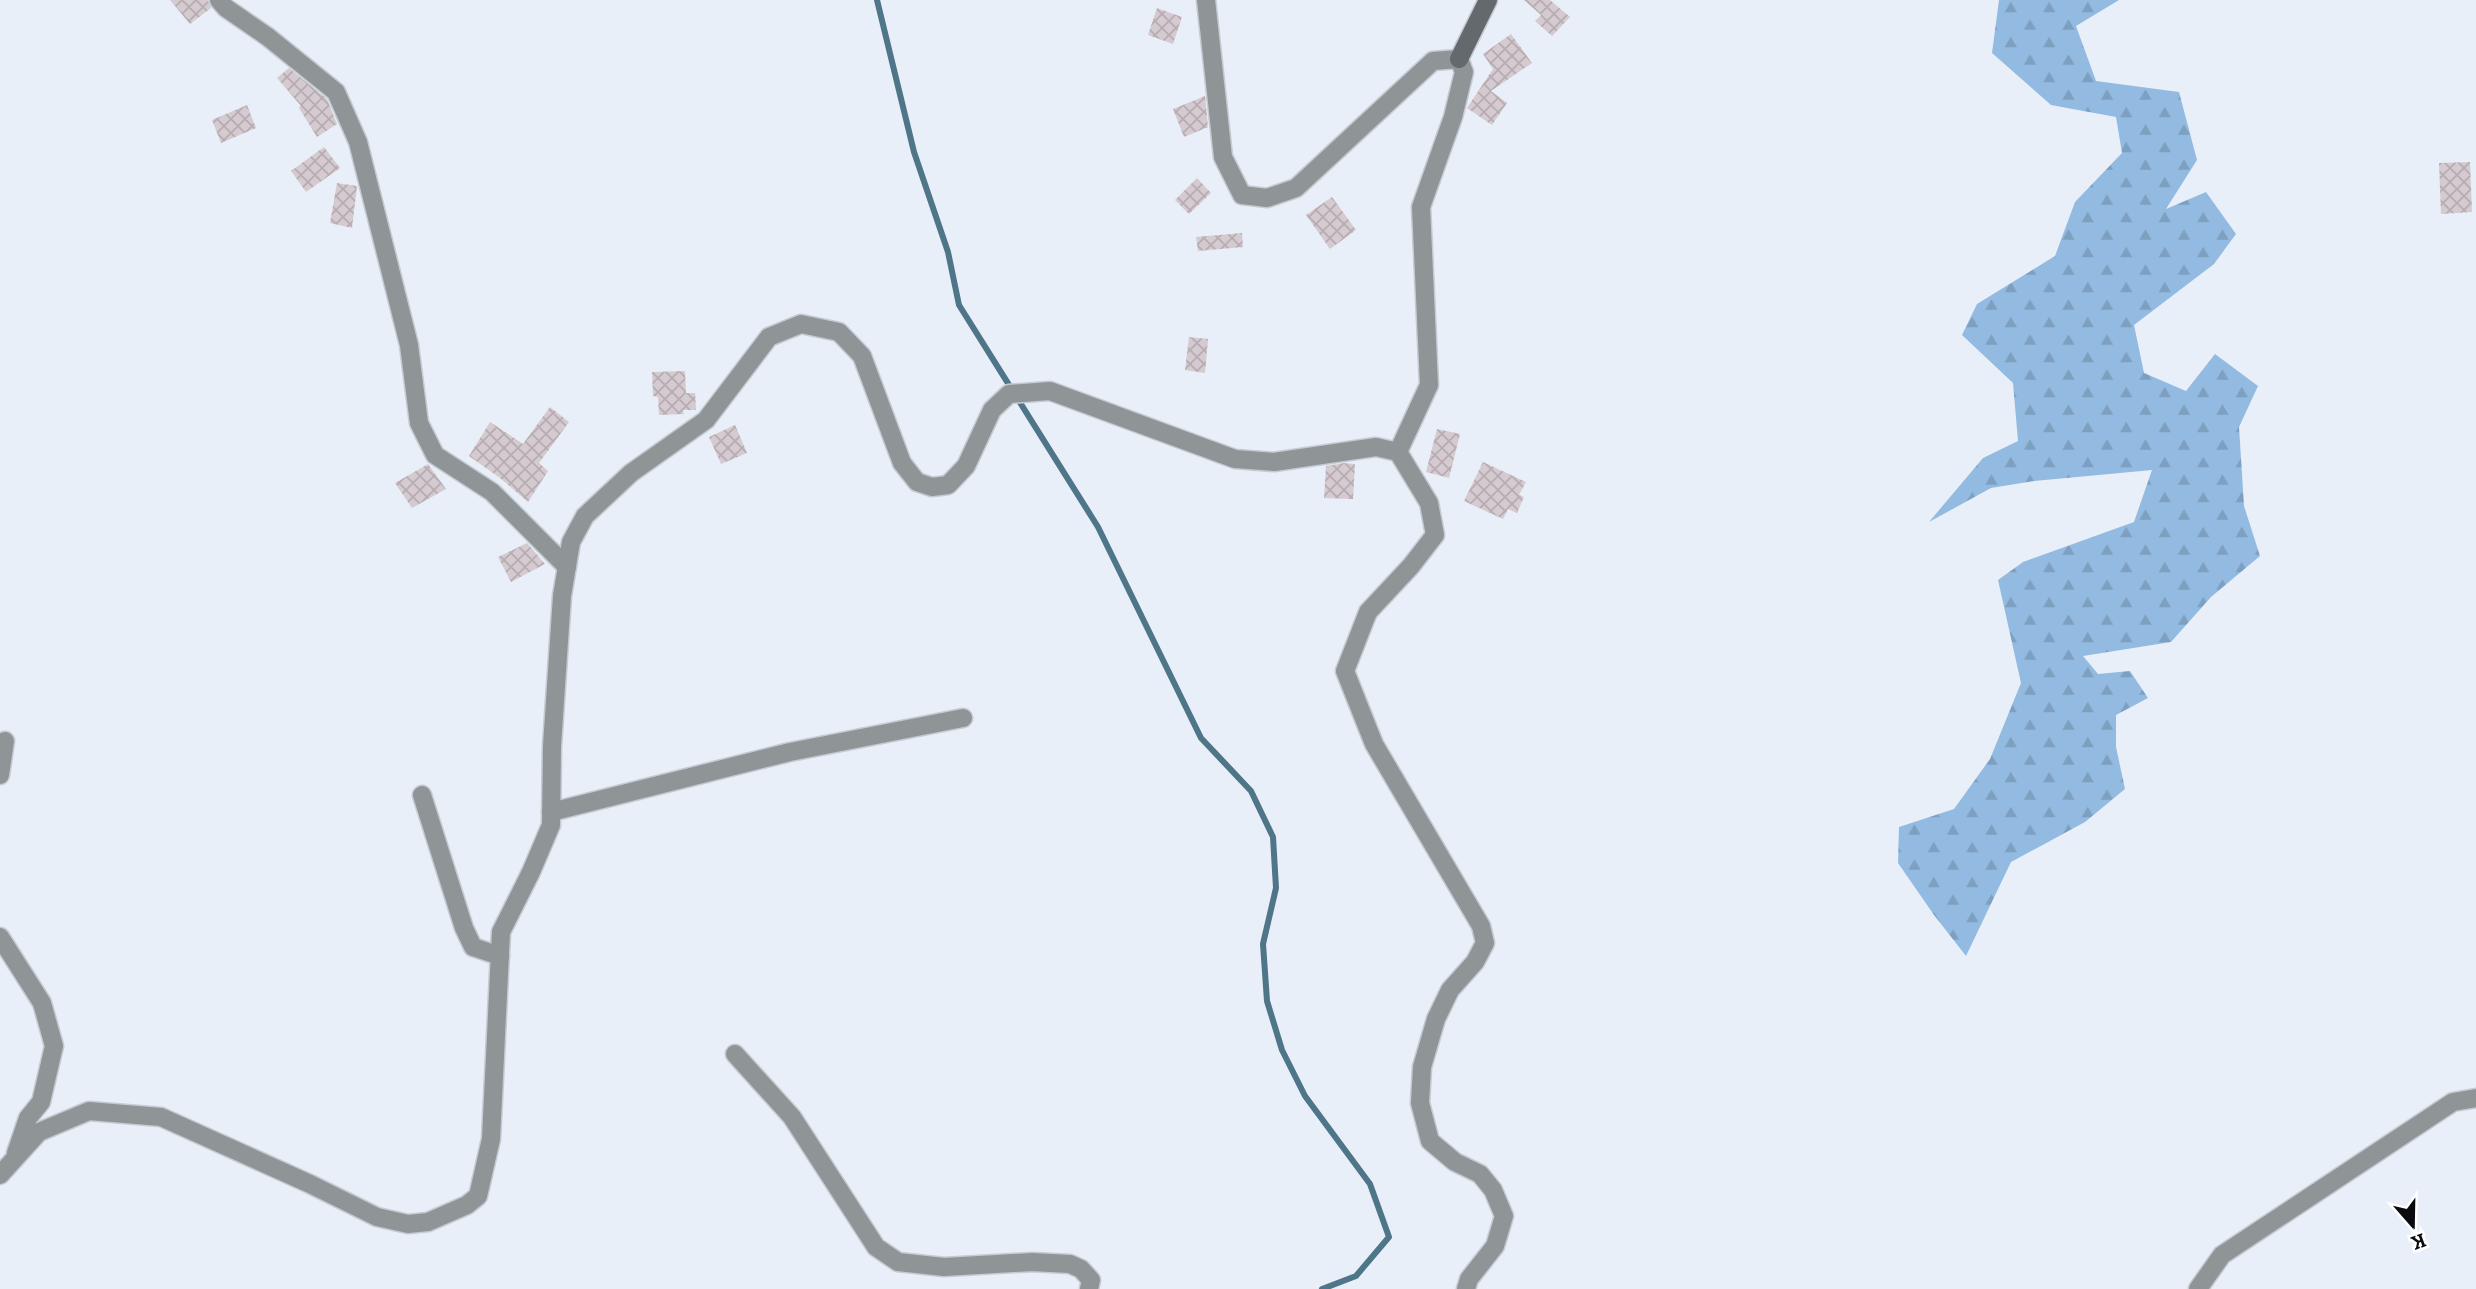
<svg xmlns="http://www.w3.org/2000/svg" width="2476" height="1289" viewBox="0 0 2476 1289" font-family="Bitter,serif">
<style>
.forest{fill:url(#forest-firs)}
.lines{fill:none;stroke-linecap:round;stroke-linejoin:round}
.stream{stroke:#4e7588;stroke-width:6}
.building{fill:url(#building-cross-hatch)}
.street-casing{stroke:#c4cbd3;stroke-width:21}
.secondary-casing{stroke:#c4cbd3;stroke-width:21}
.street{stroke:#8f9496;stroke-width:18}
.secondary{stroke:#63696c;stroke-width:18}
</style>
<defs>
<pattern id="forest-firs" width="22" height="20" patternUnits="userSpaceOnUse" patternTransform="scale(1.75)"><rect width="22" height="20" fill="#93bae1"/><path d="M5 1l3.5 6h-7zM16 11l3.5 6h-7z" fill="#7d9fc0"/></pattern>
<pattern id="building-cross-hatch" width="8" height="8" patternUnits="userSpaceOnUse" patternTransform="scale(1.75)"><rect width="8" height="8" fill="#d5cacf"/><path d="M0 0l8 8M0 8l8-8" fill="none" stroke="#b6acb1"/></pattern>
</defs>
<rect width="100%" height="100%" fill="#e8eff8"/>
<path class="forest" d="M1999,0H2119L2076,26L2096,81L2179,92L2197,160L2166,209L2206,192L2236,234L2214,264L2134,325L2144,373L2186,391L2215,354L2258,386L2239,427L2244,506L2260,556L2211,597L2171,642L2083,656L2098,674L2130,671L2148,698L2116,715V747L2125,789L2085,822L2011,862L1966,956L1934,915L1898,863L1899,827L1954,809L1990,759L2021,683L1998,580L2023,562L2134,522L2152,470L2034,481L1991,488L1929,522L1983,458L2018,441L2013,383L1962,335L1977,304L2055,256L2075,202L2122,153L2116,117L2051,105L1992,53Z"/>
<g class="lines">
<path class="stream" d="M877,0L914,152L948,252L959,305L1098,527L1201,738L1251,791L1273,837L1276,888L1263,944L1267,1001L1282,1050L1305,1096L1370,1184L1389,1237L1356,1276L1322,1289"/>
</g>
<g class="building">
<path d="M170,0H208L211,8L190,24Z"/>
<path d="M1524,0H1550L1570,17L1552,36L1535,21L1541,15Z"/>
<path d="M1157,8L1182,17L1173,44L1148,35Z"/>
<path d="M1511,34L1532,63L1491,91L1507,103L1492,125L1467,108L1493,69L1483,54Z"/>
<path d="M289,68L327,99L337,124L317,137L299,108L301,106L277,78Z"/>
<path d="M1205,96L1208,127L1184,137L1173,109Z"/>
<path d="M247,105L256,128L221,143L212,120Z"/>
<path d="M324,147L340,168L306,192L291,171Z"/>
<path d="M2470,162L2472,212L2441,214L2439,163Z"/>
<path d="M1197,178L1211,193L1189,214L1175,200Z"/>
<path d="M337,183L357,186L352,228L330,223Z"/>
<path d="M1332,197L1356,230L1330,249L1306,215Z"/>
<path d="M1242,233L1243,247L1198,251L1196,237Z"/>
<path d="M1189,337L1208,339L1205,373L1185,370Z"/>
<path d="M685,371L686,393H695L696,410H683L684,414L659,415L658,397L653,396L652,372Z"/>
<path d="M550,407L569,422L539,463L548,471L528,502L500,478L469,456L490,422L523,444Z"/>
<path d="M735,425L747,453L721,464L709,437Z"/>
<path d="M1437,429L1460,434L1449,478L1426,472Z"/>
<path d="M1483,462L1526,482L1519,495L1524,497L1517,513L1508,509L1503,519L1464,501Z"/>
<path d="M1344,463L1355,464L1353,499L1324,498L1326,466Z"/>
<path d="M428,464L446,489L412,508L395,483Z"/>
<path d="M527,543L545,564L511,582L498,557Z"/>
</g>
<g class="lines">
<defs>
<g id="street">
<path d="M219,0L226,8L268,37L336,92L358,142L409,345L419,423L435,455L492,492L567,567"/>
<path d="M1206,0L1223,157L1242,195L1267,198L1296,188L1433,61L1459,59L1464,72L1453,117L1421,207L1429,385L1398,452"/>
<path d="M0,775L5,741"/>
<path d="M422,795L464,928L473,947L500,956"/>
<path d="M551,812L790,752L963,718"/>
<path d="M0,937L42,1003L54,1046L41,1102L28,1118L16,1153"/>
<path d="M735,1054L792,1117L876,1247L898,1262L944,1267L1032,1262L1070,1264L1081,1269L1091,1280L1089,1289"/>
<path d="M0,1175L39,1132L89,1111L161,1117L310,1184L377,1217L408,1224L428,1222L467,1205L478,1196L491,1139L501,932L531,872L551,825L552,746L562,596L571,542L585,516L631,473L706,420L769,337L801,324L839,332L862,356L902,463L917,482L932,487L948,485L966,466L992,410L1009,394L1050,391L1235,459L1274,462L1376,447L1398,452L1429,503L1435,535L1411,566L1368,612L1345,671L1374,744L1481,926L1485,943L1475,962L1450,990L1436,1019L1422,1067L1420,1103L1430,1141L1455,1162L1480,1174L1493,1190L1504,1216L1495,1246L1469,1279L1466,1289"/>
<path d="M2198,1289L2222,1255L2453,1102L2476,1098"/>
</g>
<path id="secondary" d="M1459,59L1488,0"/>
</defs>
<use href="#street" class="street-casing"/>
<use href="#secondary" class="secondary-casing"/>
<use href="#street" class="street"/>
<use href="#secondary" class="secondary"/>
</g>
<g transform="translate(2413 1226) rotate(160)" stroke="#ffffff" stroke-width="5" paint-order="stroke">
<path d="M0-5L12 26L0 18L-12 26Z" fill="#090b0e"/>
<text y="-10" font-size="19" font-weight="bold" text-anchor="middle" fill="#090b0e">K</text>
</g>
</svg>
